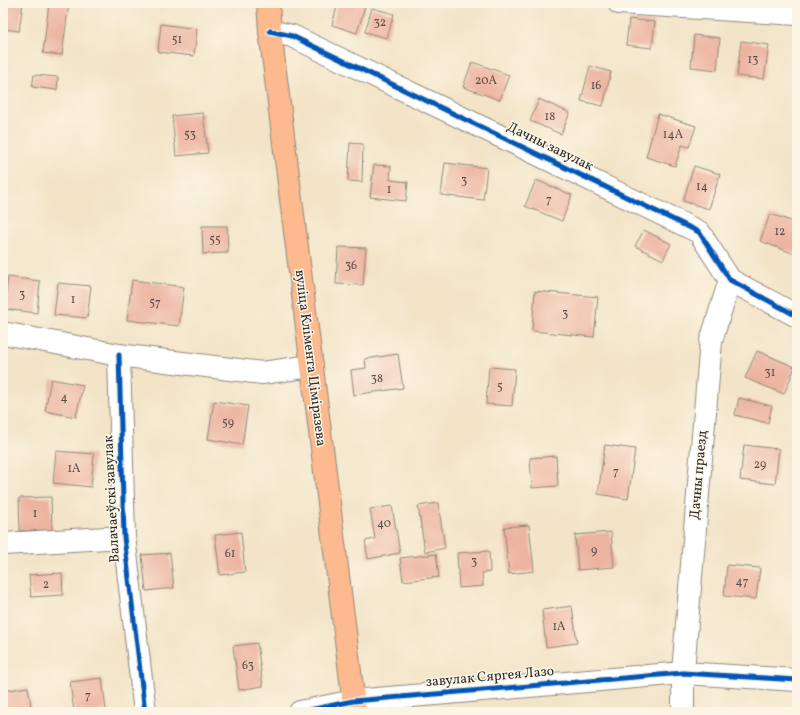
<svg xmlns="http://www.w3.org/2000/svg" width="800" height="715" viewBox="0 0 800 715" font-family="Vollkorn,serif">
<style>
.building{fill:#ecb4a0}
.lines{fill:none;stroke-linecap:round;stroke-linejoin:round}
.minor-casing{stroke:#8f887a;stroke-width:24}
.primary-casing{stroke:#8f887a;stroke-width:24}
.minor{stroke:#fff;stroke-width:22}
.primary{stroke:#fcba8e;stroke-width:22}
.cycleway-casing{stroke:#fcf5e5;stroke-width:8}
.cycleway{stroke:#0057b8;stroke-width:5}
.labels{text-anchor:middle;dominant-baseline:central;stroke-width:3;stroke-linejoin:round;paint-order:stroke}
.number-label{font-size:12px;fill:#5b4d48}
.street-label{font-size:14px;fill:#2b2b2b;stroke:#fcf5e5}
</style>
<rect width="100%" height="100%" fill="#fcf5e5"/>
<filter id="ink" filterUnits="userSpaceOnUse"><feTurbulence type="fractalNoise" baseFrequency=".025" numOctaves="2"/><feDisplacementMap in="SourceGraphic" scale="8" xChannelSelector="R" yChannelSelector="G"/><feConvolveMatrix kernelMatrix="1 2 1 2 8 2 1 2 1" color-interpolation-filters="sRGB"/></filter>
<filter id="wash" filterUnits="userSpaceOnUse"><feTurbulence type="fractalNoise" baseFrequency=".012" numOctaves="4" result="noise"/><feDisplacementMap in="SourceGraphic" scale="16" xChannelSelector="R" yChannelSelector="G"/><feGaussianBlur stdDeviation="0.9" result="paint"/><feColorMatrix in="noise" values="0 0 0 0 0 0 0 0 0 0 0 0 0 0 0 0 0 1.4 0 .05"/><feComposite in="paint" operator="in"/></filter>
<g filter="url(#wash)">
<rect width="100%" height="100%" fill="#f3e4c8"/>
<g id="blocks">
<g class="building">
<path d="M3,3H23L19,31L3,29Z"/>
<path d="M49,3H69L62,55L43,53Z"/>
<path d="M338,3H366L357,33L332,25Z"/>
<path d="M372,8L394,14L387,38L365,32Z"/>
<path d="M629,19L655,22L652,48L626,45Z"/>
<path d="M161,24L197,29L194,56L158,52Z"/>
<path d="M694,35L720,38L717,70L691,67Z"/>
<path d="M741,41L769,45L764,79L737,76Z"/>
<path d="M472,62L509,75L500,100L463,87Z"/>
<path d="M590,66L611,72L603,106L581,101Z"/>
<path d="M34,75L58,77L57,90L32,87Z"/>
<path d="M539,99L570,113L561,134L530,121Z"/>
<path d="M203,113L208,153L176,156L172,116Z"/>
<path d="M658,114L696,126L689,147L682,145L675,166L646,157Z"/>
<path d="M350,143L363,144L362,182L348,181Z"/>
<path d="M445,163L487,168L483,200L441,195Z"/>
<path d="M374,165L391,166L390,180L408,182L406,201L370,197Z"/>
<path d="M694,166L720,174L709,209L683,201Z"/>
<path d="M536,180L572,195L562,221L525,206Z"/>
<path d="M770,214L797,223V249L795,254L760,241Z"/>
<path d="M202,226H227L228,253L203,254Z"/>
<path d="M644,230L671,244L663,260L635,246Z"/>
<path d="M338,247L366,248L363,285L336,284Z"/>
<path d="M8,277L40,281L37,313L4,309Z"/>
<path d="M132,280L184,287L179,326L127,320Z"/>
<path d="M58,283L91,286L87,318L54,315Z"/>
<path d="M535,291L598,297L594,337L532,331Z"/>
<path d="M757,351L795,367L784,394L745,378Z"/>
<path d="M398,354L403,388L354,395L351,370L366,368L365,359Z"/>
<path d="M489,367L515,369L512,406L486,404Z"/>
<path d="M51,379L83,385L76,417L45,411Z"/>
<path d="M739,398L772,406L768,423L735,415Z"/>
<path d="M214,401L248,406L242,445L208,439Z"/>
<path d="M605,445L635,449L628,499L598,494Z"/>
<path d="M744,445L779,449L775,484L740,480Z"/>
<path d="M56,451L94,454L91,487L53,483Z"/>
<path d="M556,456L558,486L532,488L530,458Z"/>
<path d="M51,497L52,530L20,531L19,498Z"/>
<path d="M438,503L445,548L425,552L418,506Z"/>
<path d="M392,506L400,553L368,559L365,541L375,539L370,509Z"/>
<path d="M529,525L534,571L509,574L504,527Z"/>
<path d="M241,532L245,572L220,575L215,535Z"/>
<path d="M611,532L614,567L578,570L575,535Z"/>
<path d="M489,551L490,572L482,573L483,586L459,588L457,553Z"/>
<path d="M170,553L174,588L146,591L142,555Z"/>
<path d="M436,554L439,577L403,581L400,558Z"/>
<path d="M727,565L760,568L756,599L724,596Z"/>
<path d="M62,573L63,595L31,597L29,575Z"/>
<path d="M572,606L577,643L546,647L542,610Z"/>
<path d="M257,643L263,686L239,690L233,646Z"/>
<path d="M102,678L106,710L95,712H74L70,682Z"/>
<path d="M28,687L32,712H6L3,691Z"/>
</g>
</g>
</g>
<g filter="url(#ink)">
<use href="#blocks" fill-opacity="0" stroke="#8f887a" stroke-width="1"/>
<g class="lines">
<defs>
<g id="minor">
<path d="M619,3L797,14"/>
<path d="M270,31L292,36L699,232L730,280L797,316"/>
<path d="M3,333L119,355L262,373L312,366"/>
<path d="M119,355L124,537L145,712"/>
<path d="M3,544L124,537"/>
<path d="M300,712L353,701L683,673L797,680"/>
<path d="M683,712V673L685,647L711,341L730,280"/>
</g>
<path id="primary" d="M268,3L270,31L355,712"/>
</defs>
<use href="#minor" class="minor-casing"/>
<use href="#primary" class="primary-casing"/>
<use href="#minor" class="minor"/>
<use href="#primary" class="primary"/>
<defs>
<g id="cycleway">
<path d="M270,31L292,36L699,232L730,280L797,316"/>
<path d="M119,355L124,537L145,712"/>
<path d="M300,712L353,701L683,673L797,680"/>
</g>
</defs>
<use href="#cycleway" class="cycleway-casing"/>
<use href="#cycleway" class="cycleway"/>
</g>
</g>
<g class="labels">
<g class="number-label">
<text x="380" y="23">32</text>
<text x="177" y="40">51</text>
<text x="753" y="60">13</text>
<text x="486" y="81">20А</text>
<text x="596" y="86">16</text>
<text x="550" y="117">18</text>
<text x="190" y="135">53</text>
<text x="673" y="135">14А</text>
<text x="464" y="181">3</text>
<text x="702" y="187">14</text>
<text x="389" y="190">1</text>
<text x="549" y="200">7</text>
<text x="780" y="232">12</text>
<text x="215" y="240">55</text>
<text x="351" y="266">36</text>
<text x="22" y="295">3</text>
<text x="73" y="300">1</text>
<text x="155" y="303">57</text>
<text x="565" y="314">3</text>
<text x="770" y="373">31</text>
<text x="377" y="379">38</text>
<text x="500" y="387">5</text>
<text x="64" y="398">4</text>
<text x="228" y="423">59</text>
<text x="760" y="465">29</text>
<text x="74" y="469">1А</text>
<text x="616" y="472">7</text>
<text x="35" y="514">1</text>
<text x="384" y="524">40</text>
<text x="594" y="551">9</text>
<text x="230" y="554">61</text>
<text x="474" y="562">3</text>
<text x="742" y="582">47</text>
<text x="46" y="585">2</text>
<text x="559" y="627">1А</text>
<text x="248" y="666">63</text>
<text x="88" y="696">7</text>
</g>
<g class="street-label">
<text transform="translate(550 147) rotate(26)">Дачны завулак</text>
<text transform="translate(310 358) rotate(83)">вуліца Клімента Ціміразева</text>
<text transform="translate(699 475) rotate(-85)">Дачны праезд</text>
<text transform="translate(112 499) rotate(-93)">Валачаеўскі завулак</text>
<text transform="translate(490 677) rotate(-5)">завулак Сяргея Лазо</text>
</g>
</g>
<rect width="800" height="715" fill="none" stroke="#fcf5e5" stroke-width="16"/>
</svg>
